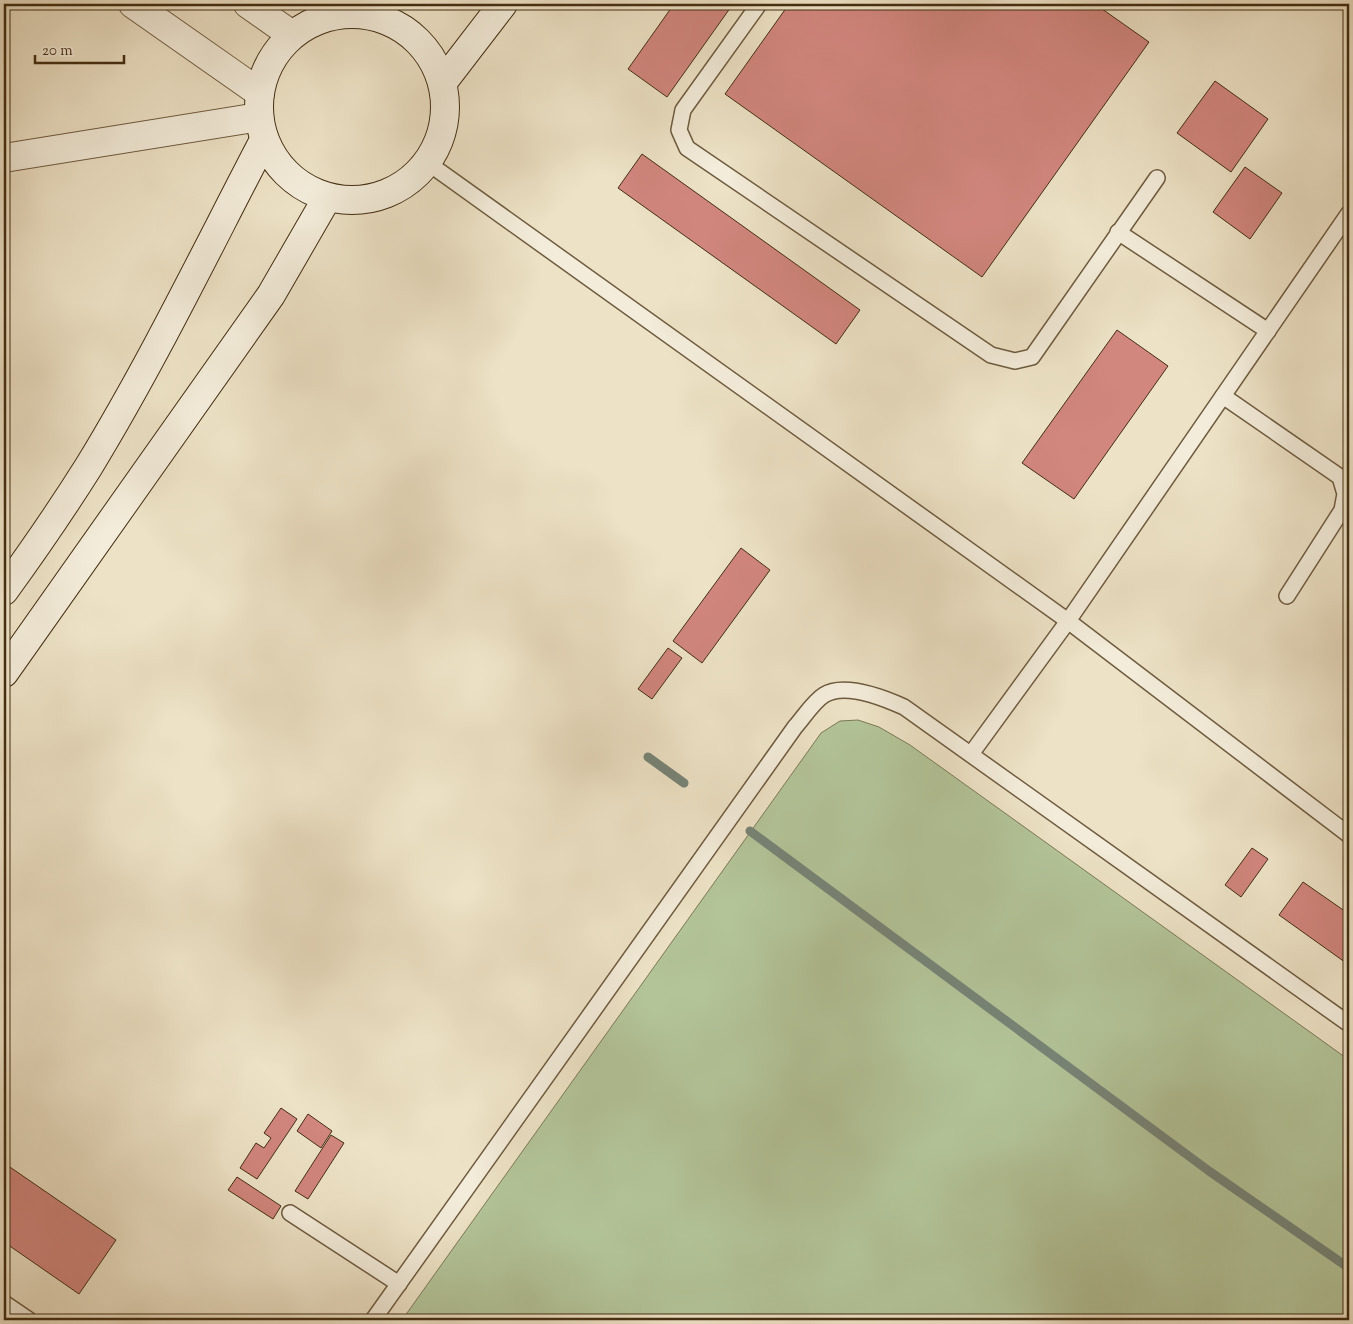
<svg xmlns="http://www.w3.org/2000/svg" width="1353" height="1324" viewBox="0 0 1353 1324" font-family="'Sorts Mill Goudy',serif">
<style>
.green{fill:#b3c499;stroke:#7b7956}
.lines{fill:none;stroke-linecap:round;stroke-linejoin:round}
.stream{stroke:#778477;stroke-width:9}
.building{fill:#d1867e;stroke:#432e12}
.lane-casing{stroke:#6e5b3f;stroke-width:18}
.street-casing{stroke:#6e5b3f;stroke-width:30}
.secondary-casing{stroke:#432e12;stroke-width:30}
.lane{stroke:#f3ecda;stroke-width:15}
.street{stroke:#f3ecda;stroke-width:28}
.secondary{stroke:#f3ecda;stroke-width:28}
</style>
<rect width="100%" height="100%" fill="#ede2c6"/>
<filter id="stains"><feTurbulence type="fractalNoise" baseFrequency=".004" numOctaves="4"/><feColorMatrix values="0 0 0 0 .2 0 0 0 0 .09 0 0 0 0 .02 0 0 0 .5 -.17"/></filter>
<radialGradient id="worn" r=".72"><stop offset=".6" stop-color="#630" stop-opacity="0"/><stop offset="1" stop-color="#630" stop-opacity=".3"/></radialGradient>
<path class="green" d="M858,720L879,727L910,745L1349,1060V1320H402L821,733L840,721Z"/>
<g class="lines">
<g class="stream">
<path d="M648,757L684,783"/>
<path d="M750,831L1209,1171L1349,1268"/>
</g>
</g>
<g class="building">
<path d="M674,4H733L667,97L628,69Z"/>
<path d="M789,4H1095L1149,42L982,277L725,94Z"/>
<path d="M1215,81L1268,119L1231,172L1177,133Z"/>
<path d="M642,154L860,310L836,344L618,188Z"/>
<path d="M1245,167L1282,193L1250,239L1213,212Z"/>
<path d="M1117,330L1168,366L1074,499L1022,463Z"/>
<path d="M741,548L770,570L702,663L673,641Z"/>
<path d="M668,648L682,658L652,699L638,689Z"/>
<path d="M1252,848L1268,859L1241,897L1225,885Z"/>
<path d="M1303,882L1349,914V965L1279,915Z"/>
<path d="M281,1108L297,1119L257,1179L240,1168L256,1143L264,1148L271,1138L264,1133Z"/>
<path d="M308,1114L332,1131L321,1148L297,1131Z"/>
<path d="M331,1135L344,1143L308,1199L295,1191Z"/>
<path d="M4,1163L116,1240L79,1294L4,1242Z"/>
<path d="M237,1177L281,1206L273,1219L228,1190Z"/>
</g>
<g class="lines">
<defs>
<g id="lane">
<path d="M759,4L683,110L679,130L687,148L991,355L1015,361L1032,357L1157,178"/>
<path d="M428,163L1068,621L1349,835"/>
<path d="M1118,232L1268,331"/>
<path d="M1223,396L1340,477L1345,494L1342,510L1287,596"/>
<path d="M971,754L1068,621L1349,213"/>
<path d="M290,1213L399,1284"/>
<path d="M4,1303L29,1320"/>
<path d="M373,1320L795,727C804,717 813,702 824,695C845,682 884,698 904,707L1349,1024"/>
</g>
<g id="street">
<path d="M133,4L260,93"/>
<path d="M248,4L292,35"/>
<path d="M4,158L259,117"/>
</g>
<g id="secondary">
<circle cx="352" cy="107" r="93"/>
<path d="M443,82L503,4"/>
<path d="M4,591C33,551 62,509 89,466C153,361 207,249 264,140"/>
<path d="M4,673L271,295L327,198"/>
</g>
</defs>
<use href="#lane" class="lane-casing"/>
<use href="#street" class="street-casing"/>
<use href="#secondary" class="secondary-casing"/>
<use href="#lane" class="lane"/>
<use href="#street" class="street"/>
<use href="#secondary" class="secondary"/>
</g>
<rect width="1353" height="1324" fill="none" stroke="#ede2c6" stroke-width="20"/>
<rect x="5" y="5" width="1343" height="1314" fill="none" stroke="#432e12" stroke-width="2.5"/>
<rect x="10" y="10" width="1333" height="1304" fill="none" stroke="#432e12"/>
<path d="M35 55v8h89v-8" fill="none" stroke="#432e12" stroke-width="2.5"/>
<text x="42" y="55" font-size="15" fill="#432e12" stroke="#f3ecda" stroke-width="4" paint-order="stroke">20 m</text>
<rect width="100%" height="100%" filter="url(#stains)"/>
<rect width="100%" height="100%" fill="url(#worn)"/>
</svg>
